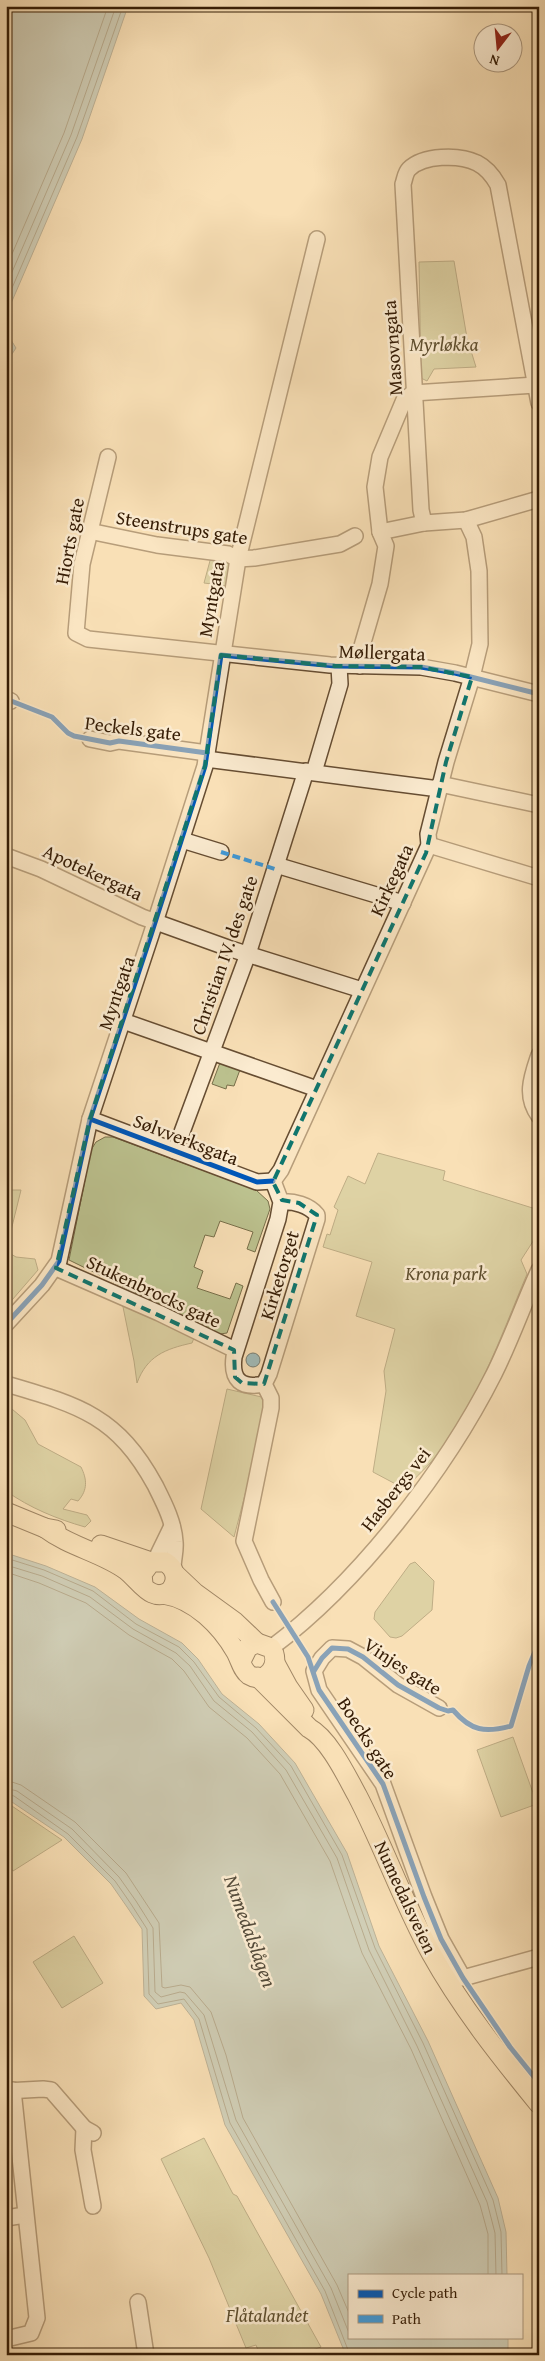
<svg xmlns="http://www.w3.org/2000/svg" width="545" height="2361" viewBox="0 0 545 2361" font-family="'Gentium Book Plus',serif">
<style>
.green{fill:#bcc28f;stroke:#786f4a}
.water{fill:#a1bbb8;stroke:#767b70}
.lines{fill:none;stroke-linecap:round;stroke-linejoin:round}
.shore{stroke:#6b6c5e;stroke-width:1}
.minor-casing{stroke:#664d32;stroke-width:18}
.major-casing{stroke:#351c05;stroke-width:21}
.minor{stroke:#fbebd0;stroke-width:15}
.major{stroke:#f9e0b7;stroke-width:19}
.quiet{stroke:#3e9bdd;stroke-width:4;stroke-dasharray:8 4;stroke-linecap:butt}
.cycleway-casing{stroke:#fbebd0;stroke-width:8}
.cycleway{stroke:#0057b8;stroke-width:5}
.marked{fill:none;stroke:#0f766e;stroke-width:4;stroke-dasharray:10 6;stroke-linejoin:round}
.labels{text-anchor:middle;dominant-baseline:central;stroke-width:5;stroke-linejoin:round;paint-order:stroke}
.park-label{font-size:19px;font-style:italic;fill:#5e4e2e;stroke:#fbebd0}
.street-label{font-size:19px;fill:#351c05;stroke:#fbebd0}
.water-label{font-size:20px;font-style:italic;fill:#554c3b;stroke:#fbebd0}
</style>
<rect width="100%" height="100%" fill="#f9e0b7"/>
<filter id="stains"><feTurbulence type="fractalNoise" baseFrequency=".004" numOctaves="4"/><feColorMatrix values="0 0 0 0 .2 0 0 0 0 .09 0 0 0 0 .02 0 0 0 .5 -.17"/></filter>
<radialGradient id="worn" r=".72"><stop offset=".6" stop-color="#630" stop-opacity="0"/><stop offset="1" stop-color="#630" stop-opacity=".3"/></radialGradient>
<g class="green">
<path d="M454,261L467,338L476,367L434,369L427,381L421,378L419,262Z"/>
<path d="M211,557L228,561L231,566L228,586L204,583Z"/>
<path d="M221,1060L241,1067L234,1086L227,1085L226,1089L212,1084Z"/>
<path d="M105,1137H113L256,1190L268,1201L270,1209L255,1252L247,1249L253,1232L220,1221L214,1237L205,1235L194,1267L203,1271L197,1288L230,1299L236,1283L243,1286L227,1333L220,1334L69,1260L91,1150L96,1142Z"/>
<path d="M378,1153L445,1171L443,1180L539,1210V1232L521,1260L527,1274C500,1338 476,1408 431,1462C423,1471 413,1480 405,1489L373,1472L386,1391L384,1371L395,1329L356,1316L372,1262L323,1247L327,1234L330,1235L338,1210L334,1207L348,1176L365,1184Z"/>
<path d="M6,1190H21L6,1251L16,1257L35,1259L38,1270L6,1307Z"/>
<path d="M122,1302L194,1338L192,1343C165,1349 147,1356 137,1383L134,1361Z"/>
<path d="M227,1389L270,1399L234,1537L201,1509Z"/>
<path d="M6,1404L25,1420L38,1444L81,1467C87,1479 88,1490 78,1501L71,1499L63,1509L87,1515L91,1521L85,1527C57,1519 30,1508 6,1491Z"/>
<path d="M415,1562L434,1581L432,1610L402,1636L396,1638L390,1637L374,1619L375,1612L410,1564Z"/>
<path d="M513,1737L537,1804L501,1817L477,1750Z"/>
<path d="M6,1802L62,1840L13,1871L6,1861Z"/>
<path d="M74,1936L103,1983L62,2008L33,1962Z"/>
<path d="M204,2138L233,2194L237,2196L321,2347L298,2355H260L256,2345L246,2348L209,2258L161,2159Z"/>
</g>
<g class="water">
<path d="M6,6H128L82,139L6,315Z"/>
<path d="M6,332L16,348L10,357L6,371Z"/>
<circle cx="253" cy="1360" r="7"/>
<path d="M6,1553L46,1566L95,1587L139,1619L182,1643L198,1659L222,1694L259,1724L295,1763L347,1853L379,1946L428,2041L498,2198L506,2232L507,2275H349V2337H508V2355H346L345,2353L321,2294L225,2125L194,2020L181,2003L156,2009L144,1996L142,1929L127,1907L111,1884L64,1837L6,1798Z"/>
</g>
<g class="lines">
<g class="shore">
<path d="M6,268L64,133L108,6"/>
<path d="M6,286L71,135L116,6"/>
<path d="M6,302L77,137L123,6"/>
<path d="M6,1558L44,1570L93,1591L136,1624L179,1647L194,1662L219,1697L256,1728L291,1766L342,1855L375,1948L423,2043L493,2200L501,2232L502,2275"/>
<path d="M6,1565L42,1576L90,1597L133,1629L176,1653L190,1666L214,1701L252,1732L286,1770L337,1858L369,1950L417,2046L487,2202L495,2233L496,2275"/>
<path d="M6,1572L39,1583L86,1603L129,1635L172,1659L184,1671L209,1707L247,1738L280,1774L330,1861L362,1953L411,2049L480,2205L488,2234V2275"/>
<path d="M6,1780L21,1785L75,1822L126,1873L159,1923L162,1987L165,1988L181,1985L190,1987L211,2012L226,2055L243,2118L337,2285L349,2313"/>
<path d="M6,1788L17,1791L72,1829L119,1877L136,1901L153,1928L155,1992L161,1997L180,1992L185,1993L204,2015L236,2120L331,2288L349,2333"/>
<path d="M6,1794L14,1796L68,1834L115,1881L131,1904L147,1929L149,1994L158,2004L184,1999L199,2019L230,2123L325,2291L350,2355"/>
</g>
<defs>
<g id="minor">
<path d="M108,457L82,564L76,633L88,639L330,665L421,667L455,673L539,694"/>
<path d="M424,523L421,510C416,401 408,293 403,184C405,179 405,173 409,169C423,155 459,154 477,163C487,168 493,176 498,185L539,403"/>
<path d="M89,531L157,545L228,554L238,559L254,558L340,544L355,536"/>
<path d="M380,532L424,523L466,520L539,499"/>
<path d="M360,666L362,646L380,584L386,546L380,532L375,487L380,457L404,400L413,393L536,385"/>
<path d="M6,699L11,701"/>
<path d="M90,739L110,743L119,741L207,753"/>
<path d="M206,759L439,789"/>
<path d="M314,772L340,684L339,666"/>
<path d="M440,784L539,805"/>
<path d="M182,840L221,852"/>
<path d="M429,845L539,878"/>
<path d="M6,856L41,869L142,917L231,949L362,990"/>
<path d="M276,865L403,903"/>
<path d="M123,1021L317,1089"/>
<path d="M539,1055C532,1076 524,1096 539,1116"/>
<path d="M90,1119L257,1182L273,1181"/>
<path d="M175,1151L248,954L306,771"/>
<path d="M273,1181L281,1170L429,845L428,834L446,762L472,677L480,644L479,571L474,537L466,520"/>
<path d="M273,1181L281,1202C294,1201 309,1205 317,1215V1219L269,1374L264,1384C241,1389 231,1380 234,1357L278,1219L281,1202"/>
<path d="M56,1268L159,1313L235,1350"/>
<path d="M6,1324L42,1285L59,1261L90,1119L151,935L205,766L238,559L317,239"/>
<path d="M6,1384C78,1405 117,1415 155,1485C164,1503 174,1522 175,1542C176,1551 173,1559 173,1569"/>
<path d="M264,1384L271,1398V1408L244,1541L261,1580L273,1602"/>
<path d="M155,1561L172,1526"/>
<path d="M271,1648C358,1583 445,1471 494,1374C511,1340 523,1305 539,1270"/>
<path d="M439,1708L398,1685L363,1657L348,1649L332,1648L322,1658L314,1671L319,1690L383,1784L424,1897L441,1939L463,1978L539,1957"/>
<path d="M6,2091L43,2089L51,2090L84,2128L93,2133"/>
<path d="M84,2128L83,2150L93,2206"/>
<path d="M6,2218L25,2215"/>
<path d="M138,2302L146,2355"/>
<path d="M6,2339L31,2333L37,2318L13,2090"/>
</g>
<g id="major">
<path d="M6,1512L45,1528L56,1530"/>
<path d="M45,1528C70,1547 101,1552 126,1570C134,1576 144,1590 152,1593C172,1602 185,1574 165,1562H151L142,1574L143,1584"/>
<path d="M101,1545L151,1562"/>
<path d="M176,1575L195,1593L235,1622L257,1643"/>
<path d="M163,1594C195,1599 221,1626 236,1652C240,1659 242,1670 249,1675C267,1686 282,1663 271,1648L257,1643L248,1647L241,1661"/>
<path d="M275,1663L288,1687L304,1710"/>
<path d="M258,1677L309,1728C329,1739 346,1775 357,1795C384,1847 403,1902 431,1953C461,2007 500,2056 539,2104"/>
</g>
</defs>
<use href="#minor" class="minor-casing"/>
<use href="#major" class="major-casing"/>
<use href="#minor" class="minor"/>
<use href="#major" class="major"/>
<path class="quiet" d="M221,852L275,869"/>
<defs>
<g id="cycleway">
<path d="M6,699L52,717L68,733L74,736L110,743L119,741L207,753"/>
<path d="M90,1119L257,1182L273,1181"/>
<path d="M6,1324L42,1285L59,1261L90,1119L151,935L205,766L221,655L335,666L421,667L455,673L539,694"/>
<path d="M273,1602L308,1657L319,1690L383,1784L424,1897L441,1939L463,1978L510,2047L539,2083"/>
<path d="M314,1671L322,1658L332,1648L348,1649L363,1657L398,1685L439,1708L448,1711L453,1710C471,1731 485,1733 511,1726L529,1666L539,1642"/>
</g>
</defs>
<use href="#cycleway" class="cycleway-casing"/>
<use href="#cycleway" class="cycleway"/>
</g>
<path d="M0 0H545V2361H0ZM221,655L335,666L421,667L472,677L446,762L426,853L273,1182L282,1200L299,1203L317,1215L264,1384L242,1383L235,1377L234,1350L56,1268L90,1119L205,766Z" fill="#f9e0b7" fill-opacity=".55" fill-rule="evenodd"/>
<path class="marked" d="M221,655L335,666L421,667L472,677L446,762L426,853L273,1182L282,1200L299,1203L317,1215L264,1384L242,1383L235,1377L234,1350L56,1268L90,1119L205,766Z"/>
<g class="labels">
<g class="park-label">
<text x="444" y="344">Myrløkka</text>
<text x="446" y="1273">Krona park</text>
<text x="267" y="2315">Flåtalandet</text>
</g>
<g class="street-label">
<text transform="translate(392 348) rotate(-94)">Masovngata</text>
<text transform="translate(182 527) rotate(9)">Steenstrups gate</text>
<text transform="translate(69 541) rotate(-79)">Hiorts gate</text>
<text transform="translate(211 599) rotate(-80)">Myntgata</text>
<text transform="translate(382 652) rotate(2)">Møllergata</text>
<text transform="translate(133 728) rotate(7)">Peckels gate</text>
<text transform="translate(93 872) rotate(25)">Apotekergata</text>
<text transform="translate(391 880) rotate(-65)">Kirkegata</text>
<text transform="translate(224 955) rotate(-71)">Christian IV. des gate</text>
<text transform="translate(116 993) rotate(-71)">Myntgata</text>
<text transform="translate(186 1139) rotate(21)">Sølvverksgata</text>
<text transform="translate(279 1275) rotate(-73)">Kirketorget</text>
<text transform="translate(154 1291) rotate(25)">Stukenbrocks gate</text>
<text transform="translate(395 1489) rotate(-52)">Hasbergs vei</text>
<text transform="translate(403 1666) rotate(33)">Vinjes gate</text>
<text transform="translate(368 1738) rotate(57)">Boecks gate</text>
<text transform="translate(406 1897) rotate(65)">Numedalsveien</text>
</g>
<g class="water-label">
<text transform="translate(251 1931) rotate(70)">Numedalslågen</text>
</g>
</g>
<rect width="545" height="2361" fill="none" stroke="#f9e0b7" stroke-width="25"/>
<rect x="8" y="8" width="530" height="2346" fill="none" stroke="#351c05" stroke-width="2.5"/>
<rect x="12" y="12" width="520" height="2336" fill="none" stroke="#351c05"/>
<rect x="348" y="2274" width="175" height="65" fill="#fbebd0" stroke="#ac987f"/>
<rect x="358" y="2290" width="25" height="8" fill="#0057b8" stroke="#ac987f"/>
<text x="392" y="2298" font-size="15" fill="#351c05">Cycle path</text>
<rect x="358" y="2315" width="25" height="8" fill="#3e9bdd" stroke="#ac987f"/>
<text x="392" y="2324" font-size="15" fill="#351c05">Path</text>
<g transform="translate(498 48) rotate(196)"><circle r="24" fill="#fbebd0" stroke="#ac987f"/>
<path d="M0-4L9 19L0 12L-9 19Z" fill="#8f2418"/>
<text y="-8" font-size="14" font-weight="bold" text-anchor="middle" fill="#351c05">N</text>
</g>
<rect width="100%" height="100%" filter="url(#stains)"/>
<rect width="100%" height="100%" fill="url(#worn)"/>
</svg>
